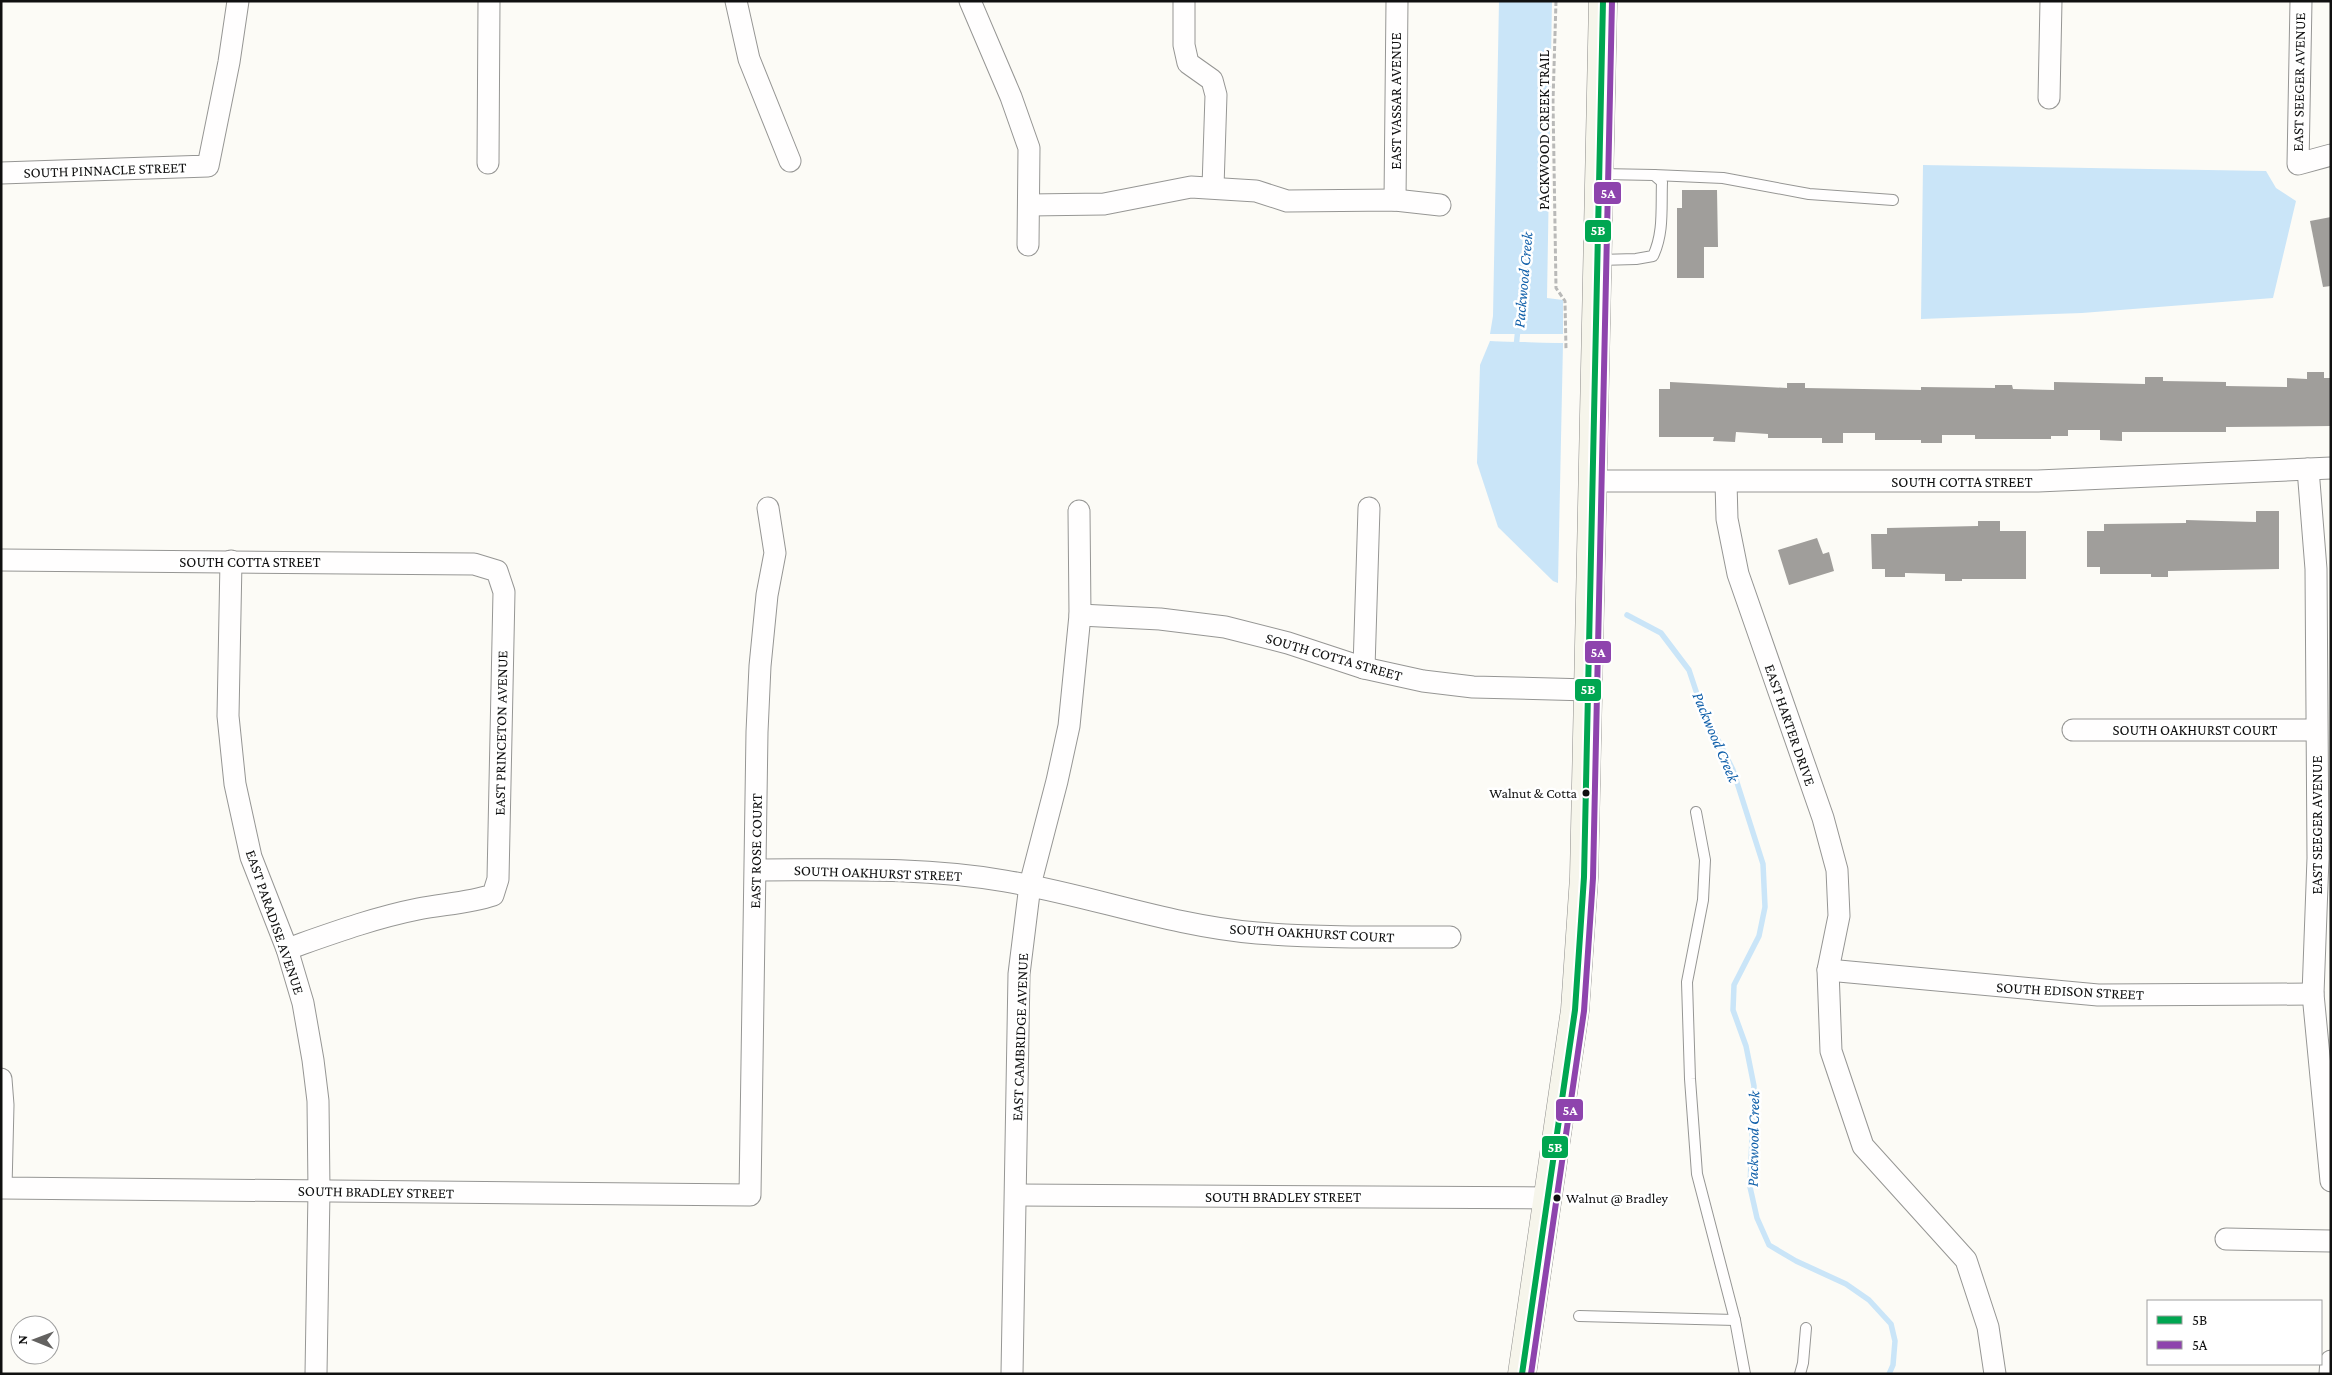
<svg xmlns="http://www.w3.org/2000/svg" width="2332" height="1375" viewBox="0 0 2332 1375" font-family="'Crimson Pro',serif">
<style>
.water{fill:#cae5f8}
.pier{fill:#fcfbf6}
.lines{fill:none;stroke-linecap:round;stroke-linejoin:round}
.stream{stroke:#cae5f8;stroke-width:5.5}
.building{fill:#a09e9b}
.lane-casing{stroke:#969694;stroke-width:12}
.street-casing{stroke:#969694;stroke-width:23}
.secondary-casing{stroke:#8d8c8a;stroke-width:29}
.path{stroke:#b9b9b8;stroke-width:3;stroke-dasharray:5 2.5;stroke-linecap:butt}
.lane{stroke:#fffefe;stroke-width:10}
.street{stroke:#fffefe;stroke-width:21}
.secondary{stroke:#f6f5eb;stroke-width:28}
.bus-1-casing{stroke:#fff;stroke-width:10}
.bus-2-casing{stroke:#fff;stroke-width:10}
.bus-1{stroke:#00a651;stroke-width:6}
.bus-2{stroke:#8e44ad;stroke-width:6}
.bus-dot{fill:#101010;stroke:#fff;stroke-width:2}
.labels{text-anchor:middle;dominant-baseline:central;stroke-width:5;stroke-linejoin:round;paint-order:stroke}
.bus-label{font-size:14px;fill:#101010;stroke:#fff;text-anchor:end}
.street-label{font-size:15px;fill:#101010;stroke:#fff}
.water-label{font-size:16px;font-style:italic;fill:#1160aa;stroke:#fff}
.line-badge{stroke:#fff;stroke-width:2}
.badge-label{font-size:14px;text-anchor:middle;font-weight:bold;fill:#fff}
</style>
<rect width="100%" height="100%" fill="#fcfbf6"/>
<g class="water">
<path d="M1499,1H1552L1547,298L1563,300V334H1490L1493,316Z"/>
<path d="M1923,165L2266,171L2276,188L2296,201L2273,298L2082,313L1921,319Z"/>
<path d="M1490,341L1563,343L1558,583L1553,581L1498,527L1477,463L1480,365Z"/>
</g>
<g class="pier">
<path d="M1490,334H1563V337L1490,336Z"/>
<path d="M1490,339L1563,340V343L1490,341Z"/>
</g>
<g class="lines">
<g class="stream">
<path d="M1516,348L1518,328"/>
<path d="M1627,615L1661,633L1689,670L1701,706L1733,770L1763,864L1765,907L1759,936L1734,985L1733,1010L1746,1046L1754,1086L1750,1187L1757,1218L1769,1245L1796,1261L1846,1284L1869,1300L1891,1324L1895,1341L1893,1365L1889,1374"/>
</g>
</g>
<g class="building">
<path d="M1682,190H1717L1718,247H1704V278H1677V208H1682Z"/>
<path d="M2331,217V286L2323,287L2310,221Z"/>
<path d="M2307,372H2324V378H2331V426L2226,427V432H2122V441L2100,440V430H2068V436H2051V439H1975V435H1942V443H1921V440H1875V433H1843V443H1822V438H1768V434L1736,432L1735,442L1713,441L1714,437H1659V389H1670V382L1787,388V383H1805V388L1921,390V387L1995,388V385H2012L2013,389L2054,390V382L2145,384V377H2163V381L2226,382V386L2287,387V378L2307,379Z"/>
<path d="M2256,511H2279V569L2168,571V577H2151V574H2100V567H2087V531H2104V524L2186,523V520L2256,522Z"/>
<path d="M1978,521H2000V531H2026V579H1962V581H1945V574L1905,573V577H1885V569H1872L1871,534H1887V528L1978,526Z"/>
<path d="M1817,538L1823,554L1829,552L1834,571L1789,585L1778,550Z"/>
</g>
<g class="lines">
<defs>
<g id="lane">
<path d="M1654,175L1723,178L1809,194L1893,200"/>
<path d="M1599,260L1636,259L1653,256C1664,233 1661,208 1662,182L1654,175L1601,174"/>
<path d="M1696,812L1705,860L1703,900L1687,982L1690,1079L1697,1174L1735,1320L1745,1374"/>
<path d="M1579,1316L1735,1320"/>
<path d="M1800,1374L1803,1363L1806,1328"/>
</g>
<g id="street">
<path d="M736,1L749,59L790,161"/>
<path d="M970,1L1011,97L1029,148L1028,245"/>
<path d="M1184,1V45L1188,63L1212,80L1216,95L1213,187"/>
<path d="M2301,1L2298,164L2331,155"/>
<path d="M2049,98L2051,1"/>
<path d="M488,163L489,1"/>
<path d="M1,173L208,166L229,62L238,1"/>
<path d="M1395,200L1397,1"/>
<path d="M1029,205L1104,204L1191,187L1256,191L1287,201L1395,200L1440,205"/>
<path d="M2308,469L2316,569L2318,858L2313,994L2331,1181"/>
<path d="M1593,481H2038L2331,468"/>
<path d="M1726,482L1727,519L1738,574L1823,818L1837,870L1839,916L1828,970L1831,1051L1863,1146L1966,1260L1988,1327L1995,1374"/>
<path d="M1,560L474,564L497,571L504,592L498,879L493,895C469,903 443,904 418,909C373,918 330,934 287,949"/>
<path d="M231,561L228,716L235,784L251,857L287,949L303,1003L313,1060L318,1101L319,1191L316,1374"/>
<path d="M1080,615L1160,619L1225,627L1288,643L1364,668L1423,681L1473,687L1589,690"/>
<path d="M1364,668L1369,508"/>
<path d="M2073,730H2316"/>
<path d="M756,870C840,870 923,867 1005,881C1090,895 1171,926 1257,933C1320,938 1387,937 1450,937"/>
<path d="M1828,970L2098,995L2313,994"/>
<path d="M1,1079L3,1105L1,1188L750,1195L757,732L760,666L767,595L775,553L768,508"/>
<path d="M1016,1195L1549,1198"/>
<path d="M2226,1239L2331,1241"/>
<path d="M1012,1374L1019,974L1030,885L1057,781L1069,726L1080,615L1079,511"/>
<path d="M2330,1374L2331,1361"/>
</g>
<path id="secondary" d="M1522,1374L1575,1010L1584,877L1603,1"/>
</defs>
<use href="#lane" class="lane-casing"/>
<use href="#street" class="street-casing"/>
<use href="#secondary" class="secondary-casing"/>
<path class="path" d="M1556,1L1553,101L1556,288L1565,301L1566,349"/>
<use href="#lane" class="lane"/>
<use href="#street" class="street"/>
<use href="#secondary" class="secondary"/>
<defs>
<path id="bus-1" d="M1522,1374L1575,1010L1584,877L1603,1"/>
<path id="bus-2" d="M1531,1374L1584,1011L1593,878L1612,1"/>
</defs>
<use href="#bus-1" class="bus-1-casing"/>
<use href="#bus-2" class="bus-2-casing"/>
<use href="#bus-1" class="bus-1"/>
<use href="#bus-2" class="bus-2"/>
</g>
<g class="bus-dot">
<circle cx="1586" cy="793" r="4.5"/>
<circle cx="1557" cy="1198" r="4.5"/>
</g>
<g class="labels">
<g class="bus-label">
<text x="1577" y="793">Walnut &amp; Cotta</text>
<text x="1566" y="1198" text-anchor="start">Walnut @ Bradley</text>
</g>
<g class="street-label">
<text transform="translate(2299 82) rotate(-89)">EAST SEEGER AVENUE</text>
<text transform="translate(1396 101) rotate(-90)">EAST VASSAR AVENUE</text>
<text transform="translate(1544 130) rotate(-90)">PACKWOOD CREEK TRAIL</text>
<text transform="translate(105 170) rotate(-2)">SOUTH PINNACLE STREET</text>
<text x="1962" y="482">SOUTH COTTA STREET</text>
<text x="250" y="562">SOUTH COTTA STREET</text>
<text transform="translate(1334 657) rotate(16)">SOUTH COTTA STREET</text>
<text transform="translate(1790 725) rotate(71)">EAST HARTER DRIVE</text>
<text x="2195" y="730">SOUTH OAKHURST COURT</text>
<text transform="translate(501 733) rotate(-89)">EAST PRINCETON AVENUE</text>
<text transform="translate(2317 825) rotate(-90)">EAST SEEGER AVENUE</text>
<text transform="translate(756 851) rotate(-89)">EAST ROSE COURT</text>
<text transform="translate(878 873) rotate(2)">SOUTH OAKHURST STREET</text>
<text transform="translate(275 922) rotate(71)">EAST PARADISE AVENUE</text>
<text transform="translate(1312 933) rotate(3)">SOUTH OAKHURST COURT</text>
<text transform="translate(2070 991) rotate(3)">SOUTH EDISON STREET</text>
<text transform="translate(1020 1037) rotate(-88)">EAST CAMBRIDGE AVENUE</text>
<text transform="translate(376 1192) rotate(1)">SOUTH BRADLEY STREET</text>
<text x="1283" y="1197">SOUTH BRADLEY STREET</text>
</g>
<g class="water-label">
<text transform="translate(1523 280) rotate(-85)">Packwood Creek</text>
<text transform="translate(1716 737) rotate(67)">Packwood Creek</text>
<text transform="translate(1753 1139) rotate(-89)">Packwood Creek</text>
</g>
</g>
<g class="line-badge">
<rect x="1593" y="181" width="29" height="24" rx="5" fill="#8e44ad"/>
<rect x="1584" y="219" width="28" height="24" rx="5" fill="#00a651"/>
<rect x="1584" y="640" width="28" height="24" rx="5" fill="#8e44ad"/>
<rect x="1574" y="678" width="28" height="24" rx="5" fill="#00a651"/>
<rect x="1555" y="1098" width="29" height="24" rx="5" fill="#8e44ad"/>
<rect x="1541" y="1135" width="28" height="24" rx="5" fill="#00a651"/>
</g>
<g class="badge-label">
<text x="1608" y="198">5A</text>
<text x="1598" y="235">5B</text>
<text x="1598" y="657">5A</text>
<text x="1588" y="694">5B</text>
<text x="1570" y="1115">5A</text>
<text x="1555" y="1152">5B</text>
</g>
<rect width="2332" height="1375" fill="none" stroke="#101010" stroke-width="5"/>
<rect x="2147" y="1300" width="175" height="65" fill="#ffffff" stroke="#9f9f9f"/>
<rect x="2157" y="1316" width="25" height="8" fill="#00a651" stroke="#9f9f9f"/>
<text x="2192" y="1325" font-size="15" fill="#101010">5B</text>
<rect x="2157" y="1341" width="25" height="8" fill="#8e44ad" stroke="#9f9f9f"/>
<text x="2192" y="1350" font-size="15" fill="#101010">5A</text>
<g transform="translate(35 1340) rotate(271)"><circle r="24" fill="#ffffff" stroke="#9f9f9f"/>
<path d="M0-4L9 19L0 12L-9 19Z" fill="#636260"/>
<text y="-8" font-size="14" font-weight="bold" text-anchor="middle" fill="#101010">N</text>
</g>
</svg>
